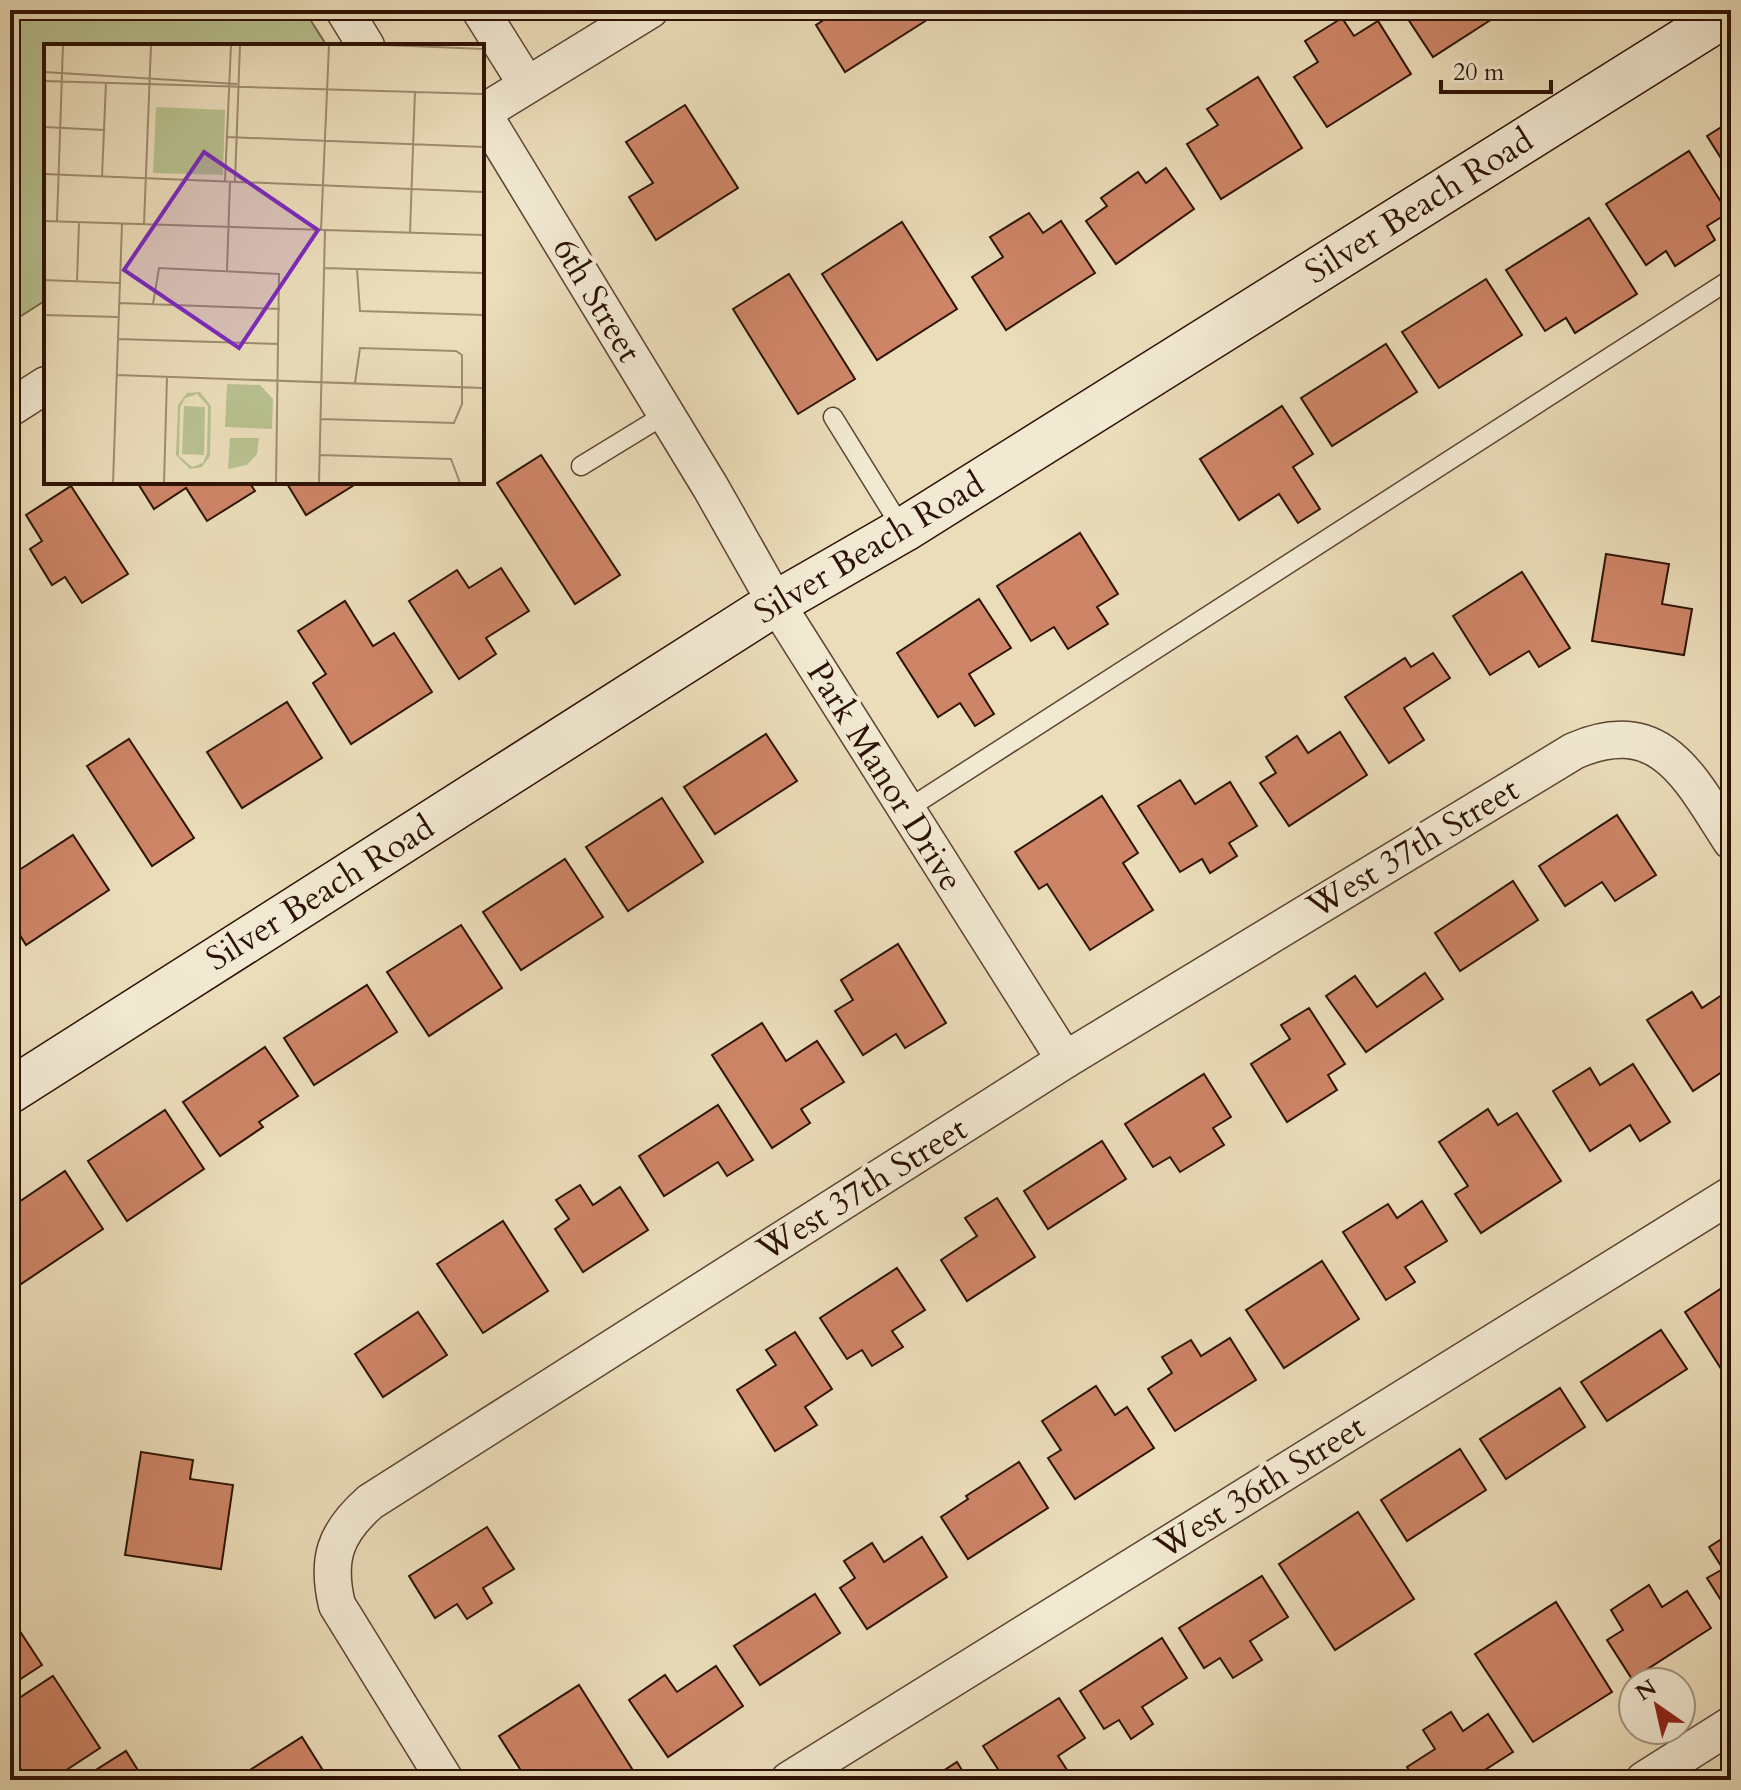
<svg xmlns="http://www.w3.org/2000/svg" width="1741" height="1790" viewBox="0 0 1741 1790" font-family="Cardo,serif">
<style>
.park{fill:#b8c08f;stroke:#72694a;stroke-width:2}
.building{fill:#ce8567;stroke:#2d1204;stroke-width:2}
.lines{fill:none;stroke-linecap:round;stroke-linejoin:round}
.lane-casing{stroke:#5c4532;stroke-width:21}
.street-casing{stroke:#5c4532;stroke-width:39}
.secondary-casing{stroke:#2d1204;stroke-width:47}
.lane{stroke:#f2e9d2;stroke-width:18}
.street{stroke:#f2e9d2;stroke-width:36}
.secondary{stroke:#f2e9d2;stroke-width:44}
.labels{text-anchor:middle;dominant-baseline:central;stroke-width:8;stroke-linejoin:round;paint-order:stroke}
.street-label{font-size:34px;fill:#2d1204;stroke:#f2e9d2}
.inset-road{fill:none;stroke:#9f8c71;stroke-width:2}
.view{fill:#7b2cbf;fill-opacity:0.15;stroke:#7b2cbf;stroke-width:4}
.inset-edge{fill:none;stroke:#2d1204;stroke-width:4}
</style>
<rect width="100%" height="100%" fill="#ebddba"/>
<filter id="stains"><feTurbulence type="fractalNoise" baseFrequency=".0025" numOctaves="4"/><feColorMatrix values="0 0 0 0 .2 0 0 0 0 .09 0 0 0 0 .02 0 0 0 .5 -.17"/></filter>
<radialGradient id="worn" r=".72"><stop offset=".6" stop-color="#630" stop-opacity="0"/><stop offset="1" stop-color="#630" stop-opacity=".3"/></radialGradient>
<path class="park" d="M10,10H304L327,46H46V300L10,323Z"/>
<g class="building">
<path d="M839,10H925L930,18L845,72L816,25Z"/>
<path d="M1402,10H1506L1433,57Z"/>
<path d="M1342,18L1354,36L1378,21L1411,74L1327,127L1294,77L1318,62L1305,41Z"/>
<path d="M1258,77L1302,148L1221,199L1187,144L1218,125L1207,109Z"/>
<path d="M685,105L738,188L656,240L629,197L653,183L626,142Z"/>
<path d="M1731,121V174L1707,136Z"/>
<path d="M1689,151L1728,213L1707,226L1715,240L1675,266L1666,251L1646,265L1606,204Z"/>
<path d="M1166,168L1194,209L1116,264L1086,221L1107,206L1101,198L1138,172L1146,183Z"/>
<path d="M1029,213L1043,233L1061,221L1095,273L1006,330L972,277L1003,257L990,237Z"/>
<path d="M1589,218L1637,294L1575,333L1566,318L1545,331L1506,270Z"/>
<path d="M902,222L957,309L877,360L822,274Z"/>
<path d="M789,274L855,379L798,414L733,309Z"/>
<path d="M1486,279L1522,335L1439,388L1402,332Z"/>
<path d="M1386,344L1417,392L1332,446L1301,398Z"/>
<path d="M1282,406L1313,454L1293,467L1320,509L1298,523L1279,494L1239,520L1200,459Z"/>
<path d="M541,455L620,575L575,604L497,483Z"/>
<path d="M137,482H249L255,491L207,521L186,488L154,509Z"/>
<path d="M286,482H359L306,515Z"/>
<path d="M71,486L128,574L82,603L65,577L52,585L30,549L42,541L26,515Z"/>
<path d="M1080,533L1118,594L1097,607L1108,624L1068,649L1054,627L1031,641L997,586Z"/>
<path d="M1606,554L1669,564L1662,604L1692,609L1684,655L1592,641Z"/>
<path d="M501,568L529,611L486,638L496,654L459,679L409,601L457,570L469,588Z"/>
<path d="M1522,572L1570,648L1539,667L1529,651L1490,675L1453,616Z"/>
<path d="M979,599L1011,648L969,674L994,714L975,726L960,703L938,717L897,653Z"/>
<path d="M345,601L373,646L394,633L432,692L351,744L313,683L326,674L298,631Z"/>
<path d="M1433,653L1450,678L1404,708L1424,740L1389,763L1345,697L1405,658L1411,667Z"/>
<path d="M287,702L322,758L242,808L207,752Z"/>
<path d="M1340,732L1367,775L1289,826L1260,783L1276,773L1266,757L1297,736L1308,753Z"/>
<path d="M766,734L797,781L715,834L684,787Z"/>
<path d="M129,739L194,838L152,866L87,766Z"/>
<path d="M1180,780L1195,804L1230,782L1257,826L1229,843L1237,856L1210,873L1202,859L1180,872L1138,806Z"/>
<path d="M1102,796L1138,853L1123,863L1153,910L1090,950L1047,884L1039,889L1015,852Z"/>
<path d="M662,798L703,862L628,911L586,847Z"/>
<path d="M1617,815L1656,875L1615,901L1602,882L1565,906L1539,866Z"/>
<path d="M73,835L109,890L26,945L10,919V876Z"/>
<path d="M565,859L603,917L521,970L483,912Z"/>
<path d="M1513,881L1538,920L1460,971L1435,933Z"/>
<path d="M461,925L502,988L429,1036L387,972Z"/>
<path d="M898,944L946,1023L905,1048L896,1034L863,1055L835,1011L853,1000L841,980Z"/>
<path d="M1425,973L1443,999L1366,1052L1326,996L1355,976L1377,1007Z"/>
<path d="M367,985L397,1032L314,1085L284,1038Z"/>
<path d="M1731,989V1066L1693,1091L1647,1020L1692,992L1702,1008Z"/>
<path d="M1309,1008L1345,1064L1328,1075L1337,1090L1287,1122L1251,1064L1290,1039L1281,1025Z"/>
<path d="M762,1023L786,1061L817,1041L844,1082L801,1109L810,1123L772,1148L712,1055Z"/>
<path d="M265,1047L298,1096L259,1122L263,1127L220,1156L183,1102Z"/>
<path d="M1633,1064L1670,1122L1640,1141L1630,1125L1590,1151L1553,1091L1590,1068L1600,1085Z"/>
<path d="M1204,1074L1231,1117L1213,1128L1224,1145L1180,1172L1170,1157L1153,1167L1125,1124Z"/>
<path d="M718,1105L753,1160L727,1176L718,1162L664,1196L639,1156Z"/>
<path d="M1488,1109L1498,1125L1517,1113L1561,1181L1481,1233L1455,1194L1468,1186L1439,1142Z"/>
<path d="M165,1110L204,1169L127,1221L88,1161Z"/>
<path d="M1102,1141L1126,1179L1048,1229L1024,1191Z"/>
<path d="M65,1171L103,1229L21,1284L10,1268V1208Z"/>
<path d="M580,1185L593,1205L620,1187L648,1230L583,1272L555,1229L569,1219L556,1200Z"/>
<path d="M997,1198L1035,1257L967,1301L941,1260L977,1236L965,1218Z"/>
<path d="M1422,1201L1447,1241L1405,1267L1415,1282L1386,1300L1343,1232L1388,1204L1397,1218Z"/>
<path d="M503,1221L548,1291L483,1333L437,1264Z"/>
<path d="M1322,1261L1359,1319L1284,1368L1246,1310Z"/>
<path d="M897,1268L925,1310L892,1331L903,1347L872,1366L862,1350L847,1359L820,1318Z"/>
<path d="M1731,1282V1367L1723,1372L1685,1312Z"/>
<path d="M418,1312L447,1355L383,1397L355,1354Z"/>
<path d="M1661,1330L1687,1369L1607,1421L1581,1382Z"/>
<path d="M795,1332L832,1389L805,1407L817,1425L775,1451L737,1390L776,1365L766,1350Z"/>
<path d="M1230,1338L1256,1380L1175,1431L1148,1389L1172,1373L1162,1357L1191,1340L1201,1356Z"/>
<path d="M1096,1386L1115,1415L1127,1407L1154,1448L1075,1499L1048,1458L1061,1450L1042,1421Z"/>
<path d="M1560,1388L1585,1427L1506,1479L1480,1439Z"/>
<path d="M1460,1449L1486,1490L1407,1541L1381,1500Z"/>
<path d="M141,1452L193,1460L190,1479L233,1485L221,1569L125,1555Z"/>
<path d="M1019,1462L1048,1508L968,1559L941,1517L968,1499L966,1496Z"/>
<path d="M1358,1512L1414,1599L1335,1650L1279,1564Z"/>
<path d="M487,1527L514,1569L483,1588L492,1603L467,1619L457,1604L435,1618L409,1576Z"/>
<path d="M1731,1533V1616L1707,1578L1723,1569L1709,1547Z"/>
<path d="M922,1537L947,1577L867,1629L840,1588L855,1578L844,1561L872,1543L884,1562Z"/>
<path d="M1262,1576L1288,1617L1250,1641L1262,1660L1233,1678L1220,1658L1204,1668L1179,1628Z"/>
<path d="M1649,1585L1662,1607L1687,1591L1711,1628L1632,1679L1607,1640L1623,1630L1611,1610Z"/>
<path d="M815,1594L840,1633L760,1685L734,1646Z"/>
<path d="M1556,1602L1612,1692L1533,1742L1475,1654Z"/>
<path d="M10,1616L42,1665L10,1686Z"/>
<path d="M1162,1638L1187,1678L1142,1707L1153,1724L1131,1739L1119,1720L1104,1729L1080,1691Z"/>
<path d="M716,1666L743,1706L668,1757L629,1700L665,1675L677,1692Z"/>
<path d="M53,1676L100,1748L51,1780H28L10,1753V1704Z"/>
<path d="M579,1685L634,1772L622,1780H527L499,1736Z"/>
<path d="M1059,1698L1085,1738L1058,1756L1069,1773L1058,1780H1005L983,1746Z"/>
<path d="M1451,1712L1463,1731L1488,1714L1513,1752L1469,1780H1415L1407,1767L1435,1749L1423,1730Z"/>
<path d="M302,1737L329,1780H234Z"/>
<path d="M126,1751L144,1780H80Z"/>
<path d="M957,1762L968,1780H929Z"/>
</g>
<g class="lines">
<defs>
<g id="lane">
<path d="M833,417L903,530"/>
<path d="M581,466L666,414"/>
<path d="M906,810L1731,279"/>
</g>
<g id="street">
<path d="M344,10L366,46"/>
<path d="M480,10L527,85"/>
<path d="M482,112L711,488L776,603L1065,1060"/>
<path d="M482,113L650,10"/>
<path d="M10,408L46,385"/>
<path d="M445,1780L337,1605C326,1559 335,1533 370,1502L1065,1060L1574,751C1661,713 1690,778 1731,841"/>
<path d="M789,1780L1731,1195"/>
<path d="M1644,1780L1731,1725"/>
</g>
<path id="secondary" d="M10,1091L776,603L903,530L1731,11"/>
</defs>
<use href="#lane" class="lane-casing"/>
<use href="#street" class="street-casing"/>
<use href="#secondary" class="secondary-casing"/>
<use href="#lane" class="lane"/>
<use href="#street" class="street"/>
<use href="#secondary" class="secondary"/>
</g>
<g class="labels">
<g class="street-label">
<text transform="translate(1419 206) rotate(-32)">Silver Beach Road</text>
<text transform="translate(597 300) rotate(59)">6th Street</text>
<text transform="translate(869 548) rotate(-31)">Silver Beach Road</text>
<text transform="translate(885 776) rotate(58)">Park Manor Drive</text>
<text transform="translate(1413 848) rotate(-31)">West 37th Street</text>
<text transform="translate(320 893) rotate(-32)">Silver Beach Road</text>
<text transform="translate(862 1189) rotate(-32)">West 37th Street</text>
<text transform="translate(1260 1487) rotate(-32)">West 36th Street</text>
</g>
</g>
<g transform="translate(44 44)">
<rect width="440" height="440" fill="#ebddba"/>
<path d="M112,63L181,66L179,131L109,129ZM183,340L216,341L229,355L228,385L181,383ZM156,348L167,362L166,412L158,423L146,425L132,411L134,361L143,349ZM153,350L164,362L163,409L159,419L148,423L135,412L136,364L141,354ZM140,362L161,363L160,411L138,410ZM186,394H215L213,410L203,421L184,425Z" fill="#b8c08f" fill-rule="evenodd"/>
<path class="inset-road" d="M342,1L440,5M0,28L193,40M0,37L440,50M0,83L60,86M183,93L440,103M0,130L440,148M58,133L62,38M181,137L187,1M191,137L196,1M0,177L440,191M13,177L19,1M100,180L107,1M277,186L285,1M366,189L371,47M280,224L440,229M313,225L316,267L440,271M183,226L186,137M0,236L76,239M33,237L35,179M75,259L236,265M109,260L115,224L235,230L232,439M0,271L74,273M74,295L235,300M72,331L440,344M276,375L410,379L418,360V311L412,307L316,304L311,339M276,411L407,415L416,439M69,439L78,180M120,439L123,333M275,439L281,186"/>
<path class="view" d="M160,108L274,186L195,304L80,226Z"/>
<rect width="440" height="440" class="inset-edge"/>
</g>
<rect width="1741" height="1790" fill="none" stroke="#ebddba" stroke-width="40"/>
<rect x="12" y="12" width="1717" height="1766" fill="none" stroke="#2d1204" stroke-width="4"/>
<rect x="20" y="20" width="1701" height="1750" fill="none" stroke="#2d1204" stroke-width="2"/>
<g transform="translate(1657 1706) rotate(326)"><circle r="38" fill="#f2e9d2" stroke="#a39380" stroke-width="2"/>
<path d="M0-6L14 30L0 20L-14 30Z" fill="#8f2418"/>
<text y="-12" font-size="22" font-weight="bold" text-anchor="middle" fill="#2d1204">N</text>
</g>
<path d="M1441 80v12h110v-12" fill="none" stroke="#2d1204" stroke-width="4"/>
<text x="1453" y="80" font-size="24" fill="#2d1204" stroke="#f2e9d2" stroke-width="6" paint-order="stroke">20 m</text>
<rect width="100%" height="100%" filter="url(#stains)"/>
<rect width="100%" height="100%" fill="url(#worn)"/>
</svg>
